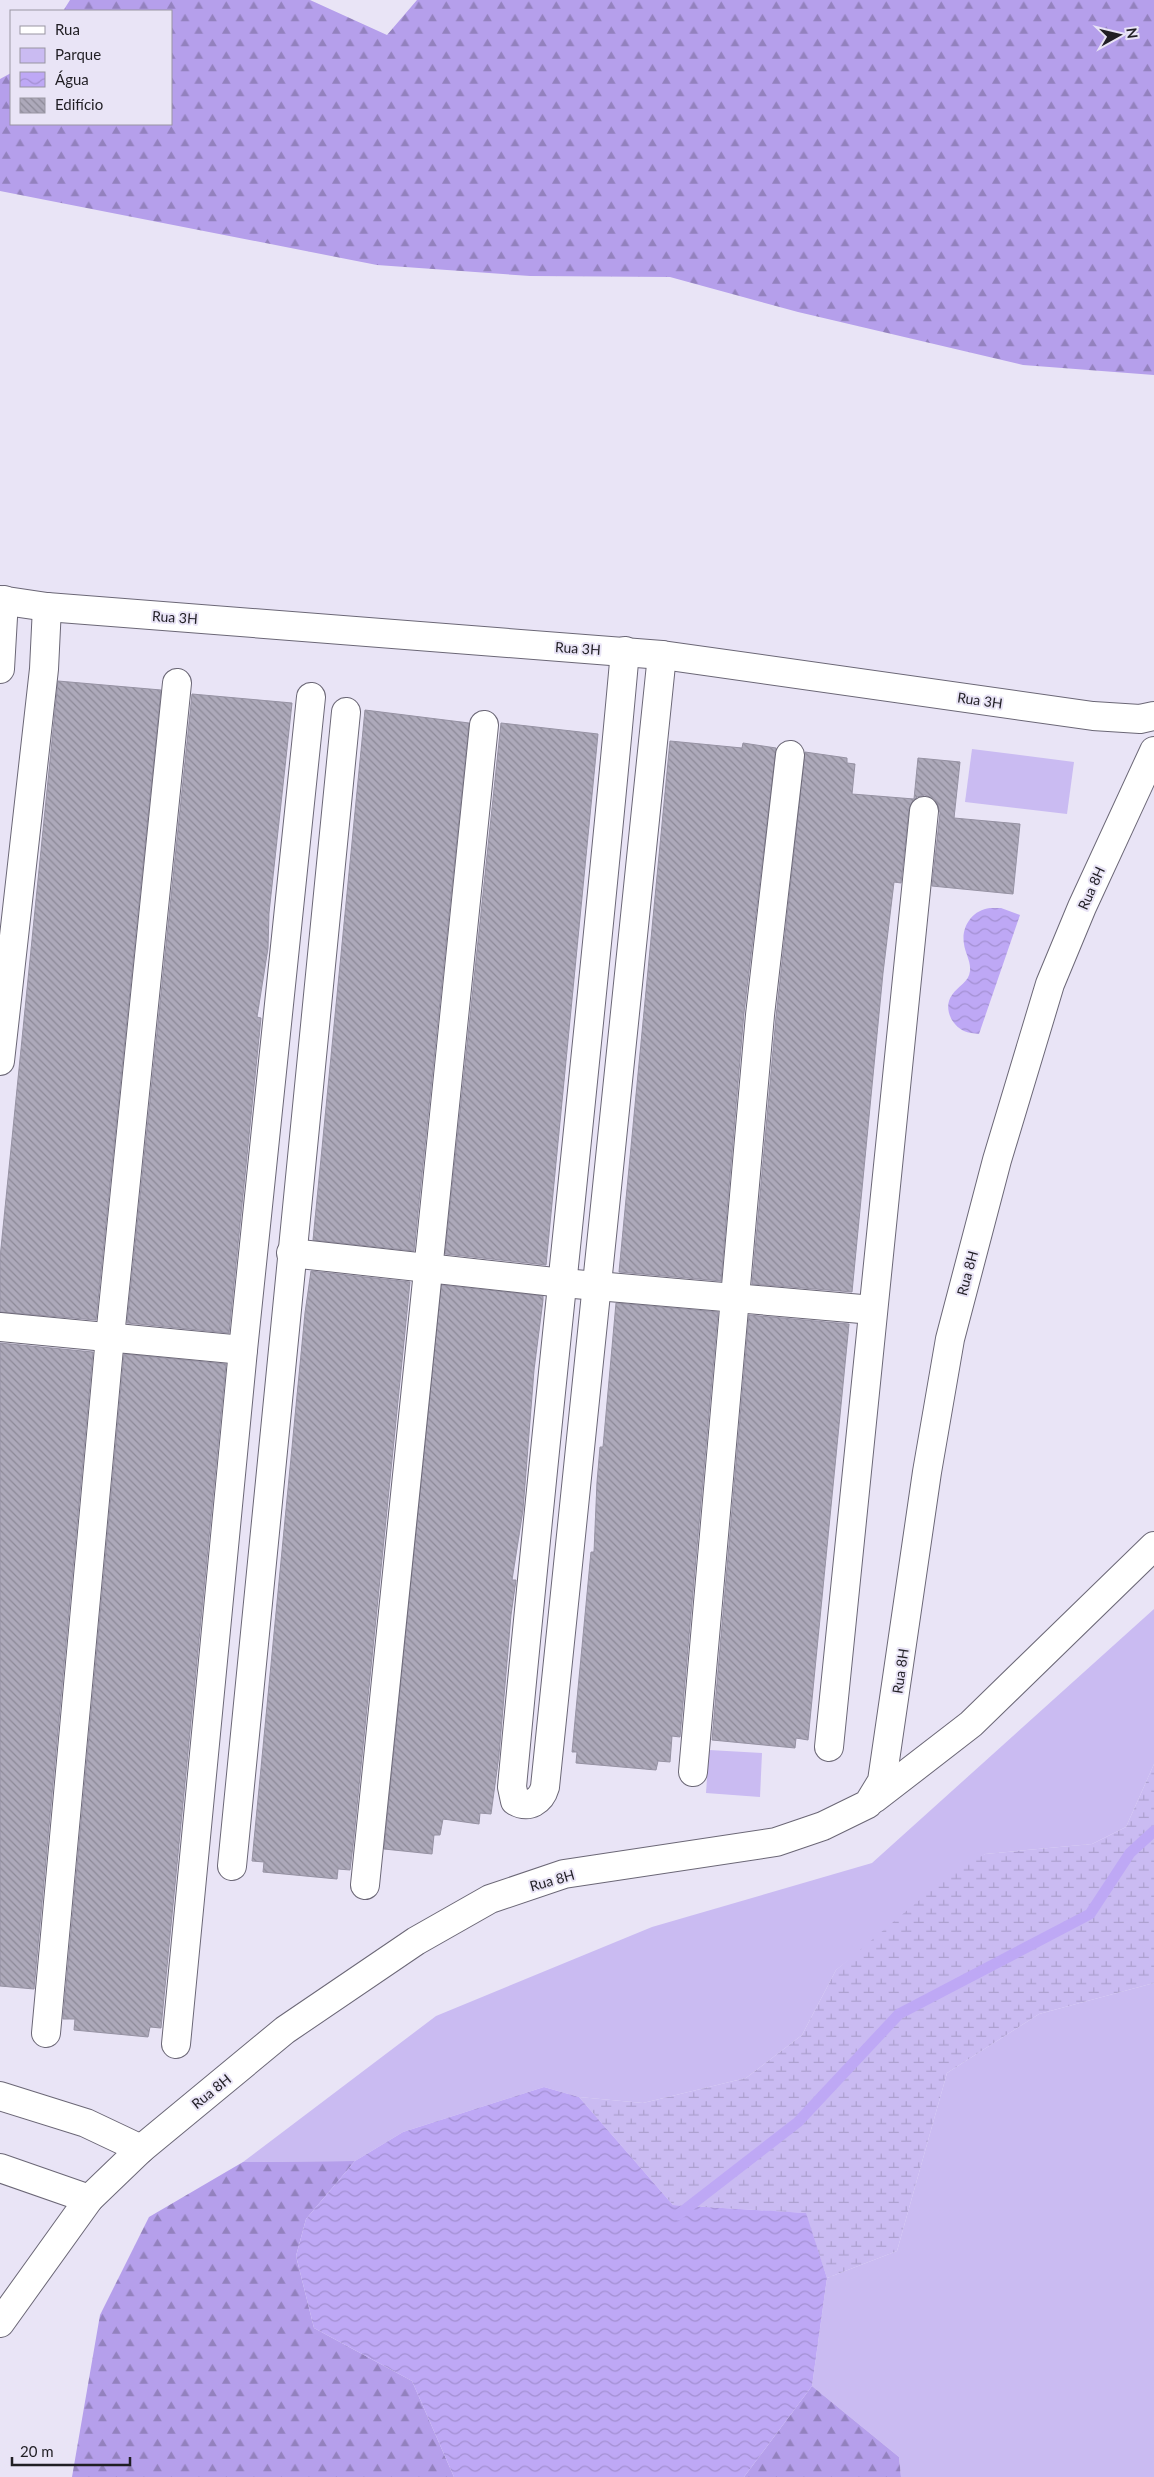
<svg xmlns="http://www.w3.org/2000/svg" width="1154" height="2477" viewBox="0 0 1154 2477" font-family="Lato,sans-serif">
<style>
.green{fill:#cabbf2}
.forest{fill:url(#forest-firs)}
.wetland{fill:url(#wetland-marsh)}
.water{fill:url(#water-waves)}
.lines{fill:none;stroke-linecap:round;stroke-linejoin:round}
.stream{stroke:#bea8f5;stroke-width:11}
.building{fill:url(#building-back-hatch);stroke:#9692a3}
.street-casing{stroke:#6b6776;stroke-width:30}
.street{stroke:#fff;stroke-width:28}
.labels{text-anchor:middle;dominant-baseline:central;stroke-width:4;stroke-linejoin:round;paint-order:stroke}
.street-label{font-size:14px;fill:#201e24;stroke:#e9e4f6}
</style>
<defs>
<pattern id="forest-firs" width="22" height="20" patternUnits="userSpaceOnUse" patternTransform="scale(1.25)"><rect width="22" height="20" fill="#b59feb"/><path d="M5 1l3.5 6h-7zM16 11l3.5 6h-7z" fill="#9381be"/></pattern>
<pattern id="wetland-marsh" width="20" height="14" patternUnits="userSpaceOnUse" patternTransform="scale(1.25)"><rect width="20" height="14" fill="#cabbf2"/><path d="M1 5h8M5 5V1M11 12h8M15 12V8" fill="none" stroke="#ada0cf"/></pattern>
<pattern id="water-waves" width="16" height="10" patternUnits="userSpaceOnUse" patternTransform="scale(1.25)"><rect width="16" height="10" fill="#bea8f5"/><path d="M0 5q4-4 8 0t8 0" fill="none" stroke="#a390d2"/></pattern>
<pattern id="building-back-hatch" width="6" height="6" patternUnits="userSpaceOnUse" patternTransform="scale(1.25)"><rect width="6" height="6" fill="#ada9ba"/><path d="M-1 5l2 2M0 0l6 6M5-1l2 2" fill="none" stroke="#8c8997"/></pattern>
</defs>
<rect width="100%" height="100%" fill="#e9e4f6"/>
<g class="green">
<path d="M972,749L1074,762L1067,814L965,802Z"/>
<path d="M1154,1609V1764L1126,1827L1092,1844L985,1854L836,1970L802,2035L746,2078L643,2103L579,2097L544,2087L403,2132L355,2161L243,2162L436,2016L652,1927L872,1863Z"/>
<path d="M709,1750L762,1753L760,1797L706,1793Z"/>
<path d="M1154,1983V2477H901L899,2457L812,2386L827,2278L897,2251L947,2073L1039,2014Z"/>
</g>
<g class="forest">
<path d="M70,0H310L387,35L417,0H1154V375L1023,365L798,312L670,277L530,276L377,265L0,191V79L11,73V124H171V11H63Z"/>
<path d="M355,2161L306,2219L296,2256L314,2328L412,2381L454,2477H72L100,2315L149,2217L243,2162Z"/>
<path d="M812,2386L899,2457L901,2477H744Z"/>
</g>
<path class="wetland" d="M1154,1764V1983L1039,2014L947,2073L897,2251L827,2278L805,2213L673,2205L579,2097L643,2103L746,2078L802,2035L836,1970L954,1871L985,1854L1092,1844L1126,1827Z"/>
<g class="water">
<path d="M990,908H1001L1020,915L979,1034C974,1033 968,1033 964,1031C951,1025 943,1007 952,995C958,986 969,982 970,971C971,961 965,953 964,944C961,927 972,910 990,908Z"/>
<path d="M544,2087L579,2097L673,2205L806,2213L827,2278L812,2386L744,2477H454L412,2381L314,2328L296,2256L306,2219L355,2161L403,2132Z"/>
</g>
<g class="lines">
<path class="stream" d="M678,2215L798,2122L899,2014L1090,1914L1130,1853L1154,1831"/>
</g>
<g class="building">
<path d="M58,681L161,690L96,1320L0,1312V1258Z"/>
<path d="M192,694L292,703L269,913L268,948L257,1017L261,1018L229,1333L127,1323Z"/>
<path d="M365,710L469,723L414,1251L313,1240Z"/>
<path d="M501,723L598,734L546,1265L445,1254Z"/>
<path d="M670,741L742,748L743,743L776,748L744,1013L721,1281L619,1272Z"/>
<path d="M805,752L847,758V763L855,764L852,794L914,799L918,758L960,762L954,818L1020,824L1013,894L932,886L940,813L938,805L934,799L925,795L917,797L912,802L909,809L901,883L894,882L883,973L852,1292L752,1284L776,1017Z"/>
<path d="M311,1271L410,1282L353,1846L350,1870L338,1869L337,1879L263,1872L264,1862L252,1861L305,1313Z"/>
<path d="M441,1285L543,1296V1300L534,1370L523,1510L512,1580H516L511,1615L499,1755L491,1814L480,1813L479,1824L443,1819L440,1835H434L432,1854L384,1849Z"/>
<path d="M616,1303L718,1312L680,1737L672,1736L670,1762L658,1761L656,1770L576,1763L577,1752H572L591,1552H594L597,1482L600,1447H603Z"/>
<path d="M749,1315L849,1324L808,1740L796,1738L795,1748L712,1740Z"/>
<path d="M0,1343L93,1352L34,1989L0,1986Z"/>
<path d="M124,1354L226,1364L161,2028L150,2027L148,2037L74,2030L75,2019H63Z"/>
</g>
<g class="lines">
<defs>
<g id="street">
<path d="M0,600L47,607L662,655L1093,716L1140,719L1154,716"/>
<path d="M625,651C591,1030 547,1408 512,1787L515,1801C529,1809 541,1801 545,1787L662,655"/>
<path d="M0,669L4,600"/>
<path d="M0,1061L44,669L47,607"/>
<path d="M291,1253L563,1283L873,1310"/>
<path d="M0,1327L243,1350"/>
<path d="M829,1747L924,811"/>
<path d="M693,1772L760,1015L790,755"/>
<path d="M874,1799L971,1724L1154,1546"/>
<path d="M232,1866L346,712"/>
<path d="M365,1885C406,1499 441,1112 484,725"/>
<path d="M46,2033L110,1337L177,683"/>
<path d="M176,2044L243,1350L311,697"/>
<path d="M0,2096L86,2123L141,2149"/>
<path d="M0,2168L89,2199"/>
<path d="M0,2323L89,2199L141,2149L285,2030L416,1941L490,1899L564,1874L776,1842L823,1826L868,1804L882,1781L927,1472L950,1339L997,1160L1050,984L1082,907L1154,751"/>
</g>
</defs>
<use href="#street" class="street-casing"/>
<use href="#street" class="street"/>
</g>
<g class="labels">
<g class="street-label">
<text transform="translate(175 617) rotate(4)">Rua 3H</text>
<text transform="translate(578 648) rotate(4)">Rua 3H</text>
<text transform="translate(980 700) rotate(8)">Rua 3H</text>
<text transform="translate(1091 888) rotate(-66)">Rua 8H</text>
<text transform="translate(967 1273) rotate(-75)">Rua 8H</text>
<text transform="translate(900 1671) rotate(-82)">Rua 8H</text>
<text transform="translate(552 1880) rotate(-16)">Rua 8H</text>
<text transform="translate(211 2091) rotate(-39)">Rua 8H</text>
</g>
</g>
<rect x="10" y="10" width="162" height="115" fill="#e9e4f6" stroke="#9995a2"/>
<rect x="20" y="26" width="25" height="8" fill="#ffffff" stroke="#9995a2"/>
<text x="55" y="35" font-size="15" fill="#201e24">Rua</text>
<rect x="20" y="48" width="25" height="15" fill="#cabbf2" stroke="#9995a2"/>
<text x="55" y="60" font-size="15" fill="#201e24">Parque</text>
<rect x="20" y="72" width="25" height="15" fill="url(#water-waves)" stroke="#9995a2"/>
<text x="55" y="85" font-size="15" fill="#201e24">Água</text>
<rect x="20" y="98" width="25" height="15" fill="url(#building-back-hatch)" stroke="#9995a2"/>
<text x="55" y="110" font-size="15" fill="#201e24">Edifício</text>
<g transform="translate(1119 35) rotate(82)" stroke="#e9e4f6" stroke-width="4" paint-order="stroke">
<path d="M0-4L9 19L0 12L-9 19Z" fill="#201e24"/>
<text y="-8" font-size="14" font-weight="bold" text-anchor="middle" fill="#201e24">N</text>
</g>
<path d="M12 2457v8h118v-8" fill="none" stroke="#201e24" stroke-width="2.5"/>
<text x="20" y="2457" font-size="15" fill="#201e24" stroke="#e9e4f6" stroke-width="4" paint-order="stroke">20 m</text>
</svg>
